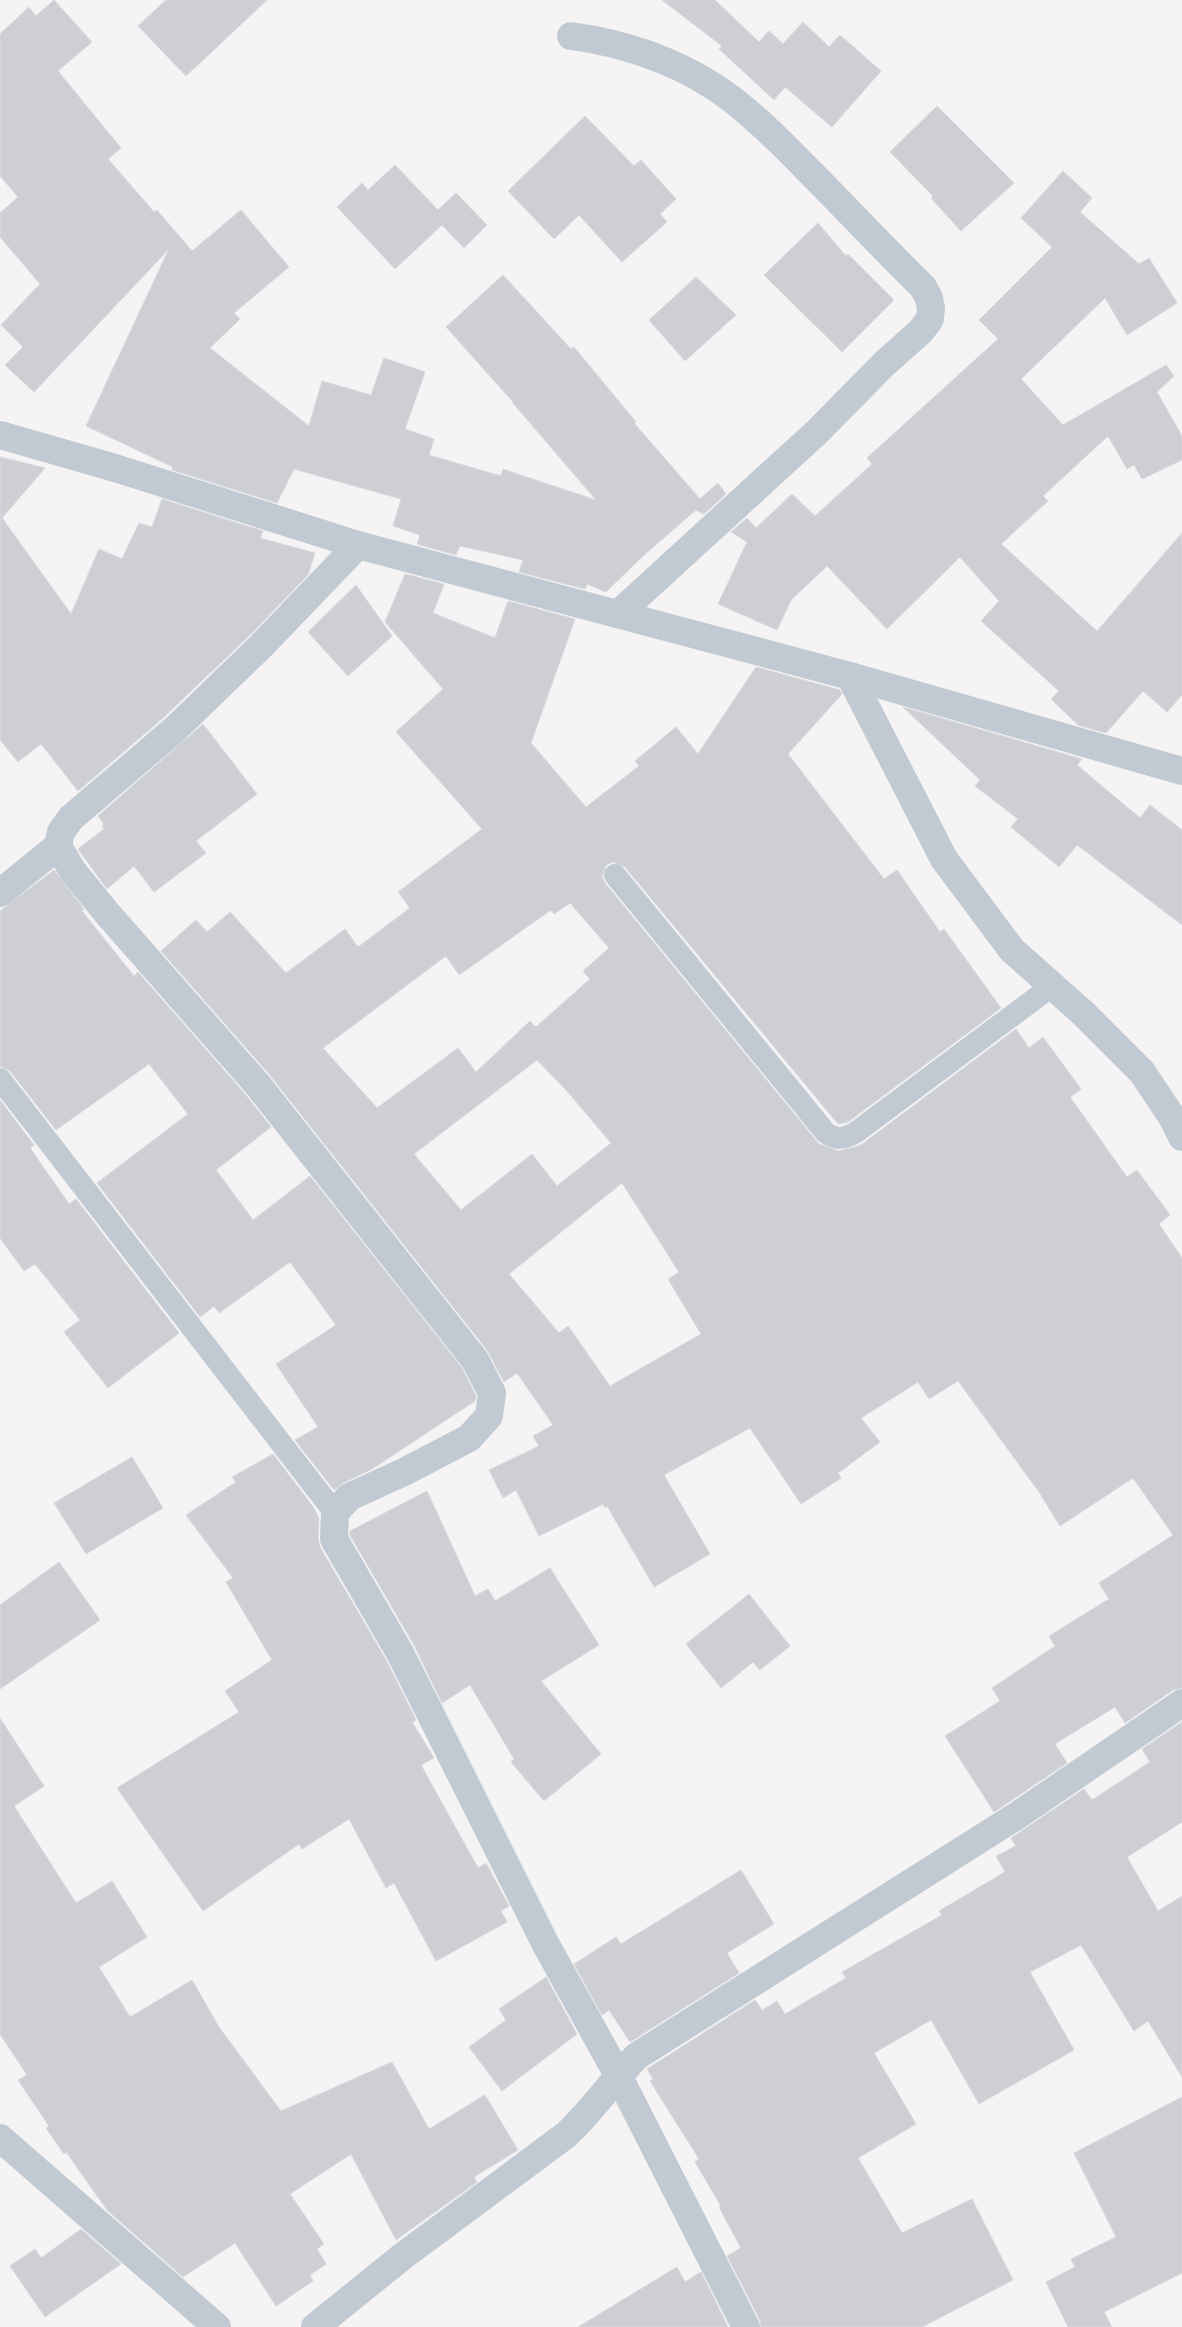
<svg xmlns="http://www.w3.org/2000/svg" width="1182" height="2327" viewBox="0 0 1182 2327" font-family="Barlow,sans-serif">
<style>
.building{fill:#cdcfd5;stroke:#d7d9de;fill-rule:evenodd}
.lines{fill:none;stroke-linecap:round;stroke-linejoin:round}
.service{stroke:#c1cad2;stroke-width:22}
.minor{stroke:#c1cad2;stroke-width:28}
</style>
<rect width="100%" height="100%" fill="#f5f3f3"/>
<g class="building">
<path d="M54,0L92,42L58,71L121,148L108,159L154,212L157,210L192,251L241,210L289,267L234,313L240,319L210,348L309,426L322,381L371,395L384,358L425,372L405,429L434,439L429,455L501,476L503,469L596,500L512,402L514,403L446,327L503,275L571,349L574,347L636,422L634,423L700,499L718,483L726,494L704,514L696,510L644,555L606,592L587,584L585,589L519,572L523,560L460,546L456,555L417,544L420,535L393,526L401,499L294,469L277,503L172,470L173,467L86,426L169,249L34,392L5,365L23,347L1,325L40,284L0,237V213L18,197L0,176V34L29,7L36,16Z"/>
<path d="M166,0H267L186,76L138,26Z"/>
<path d="M662,0H715L759,42L769,31L783,44L803,22L829,47L840,35L881,71L832,127L785,87L774,100L719,49L722,46Z"/>
<path d="M937,106L1014,183L961,231L931,198L933,196L890,152Z"/>
<path d="M585,116L634,166L641,160L676,199L660,214L667,222L622,262L579,215L554,239L508,191Z"/>
<path d="M395,165L438,210L456,193L487,225L464,248L442,225L395,269L337,207L362,183L368,190Z"/>
<path d="M1063,171L1092,198L1080,212L1139,264L1149,258L1177,303L1127,335L1105,298L1021,379L1063,425L1166,365L1174,376L1157,392L1182,436V460L1142,479L1134,465L1127,469L1108,436L1043,496L1048,501L1001,544L1097,631L1182,533V695L1167,712L1143,691L1106,733L1078,725L1051,699L1059,691L981,621L999,601L960,557L887,629L827,566L791,600L777,630L718,604L747,542L731,532L747,518L756,528L792,494L815,516L872,464L867,458L998,339L979,320L1052,247L1021,218Z"/>
<path d="M818,223L846,256L848,254L894,300L842,352L764,275Z"/>
<path d="M696,277L736,315L685,361L649,320Z"/>
<path d="M0,457L45,468L2,518L71,614L99,549L122,559L139,523L152,527L162,499L263,531L260,538L315,553L308,575L250,635L163,718L78,791L41,744L18,762L0,740Z"/>
<path d="M405,574L444,584L433,613L495,638L508,601L575,619L531,743L586,807L639,766L635,761L676,727L698,754L756,667L840,690L842,694L788,754L884,879L897,870L940,932L944,929L1001,1008L848,1122L838,1124L625,867L613,862L606,865L602,877L605,883L819,1144L839,1151L861,1145L1016,1029L1029,1048L1043,1037L1081,1089L1070,1097L1127,1177L1137,1170L1170,1215L1159,1224L1182,1258V1688L1173,1690L1125,1723L1115,1707L1055,1744L1067,1763L994,1812L945,1736L1000,1701L992,1688L1055,1646L1049,1636L1109,1599L1099,1583L1173,1535L1133,1478L1060,1526L1039,1492L958,1381L929,1399L918,1382L861,1418L880,1442L838,1473L841,1478L801,1504L750,1428L664,1475L710,1554L654,1587L607,1506L605,1508L603,1504L539,1536L516,1490L503,1498L489,1470L539,1446L533,1436L553,1425L517,1373L504,1382L487,1350L269,1074L161,951L196,920L207,932L230,912L286,973L345,929L358,947L410,908L398,892L482,829L396,732L443,689L385,622ZM570,903L609,948L583,971L590,979L536,1027L530,1021L476,1072L458,1048L377,1108L323,1048L446,956L459,975L551,910L554,914ZM537,1060L566,1090L611,1143L557,1186L532,1154L461,1210L414,1154ZM622,1183L679,1272L668,1279L701,1334L610,1386L568,1326L559,1333L509,1274Z"/>
<path d="M356,585L392,636L348,676L308,632Z"/>
<path d="M903,707L1082,759L1077,765L1140,818L1150,805L1182,830V925L1077,845L1059,867L1011,827L1018,819L975,786L980,780Z"/>
<path d="M203,724L257,794L196,841L206,853L154,892L134,866L107,889L78,849L104,829L102,826L104,824L98,816Z"/>
<path d="M54,870L84,909L82,911L134,976L138,972L245,1094L271,1127L216,1170L253,1220L310,1176L462,1368L476,1396L475,1401L372,1469L343,1483L334,1490L295,1440L318,1427L276,1364L336,1325L290,1262L219,1313L214,1306L200,1317L97,1183L188,1114L149,1064L56,1130L10,1071L0,1066V911Z"/>
<path d="M0,1100L34,1145L30,1148L69,1204L76,1199L179,1333L108,1388L64,1332L80,1320L35,1264L24,1271L0,1238Z"/>
<path d="M273,1454L314,1508L319,1519L318,1538L320,1547L386,1660L416,1720L412,1722L434,1758L421,1765L478,1868L486,1863L509,1906L501,1911L507,1922L436,1961L394,1883L386,1888L349,1819L302,1849L299,1844L203,1911L117,1788L239,1712L225,1691L272,1660L226,1582L233,1578L186,1515L236,1482L232,1477Z"/>
<path d="M132,1457L163,1508L86,1554L54,1503Z"/>
<path d="M427,1491L475,1596L488,1589L495,1601L550,1568L599,1645L541,1681L601,1754L544,1801L511,1762L514,1759L470,1685L442,1703L414,1645L350,1535V1531Z"/>
<path d="M59,1562L100,1620L0,1689V1605Z"/>
<path d="M749,1594L790,1646L760,1670L753,1662L721,1688L686,1644Z"/>
<path d="M0,1718L44,1786L14,1806L76,1903L112,1881L147,1937L99,1967L130,2017L192,1980L219,2027L281,2111L392,2062L429,2129L485,2095L518,2150L474,2177L477,2182L396,2240L351,2154L290,2194L324,2244L317,2249L326,2264L310,2275L313,2281L276,2306L235,2243L183,2277L107,2210L66,2152L64,2154L46,2128L49,2126L18,2080L27,2075L0,2034Z"/>
<path d="M1182,1722V1822L1127,1857L1158,1911L1182,1896V2077L1148,2021L1134,2031L1081,1945L1030,1972L1074,2050L979,2104L931,2020L874,2053L916,2124L858,2158L902,2233L972,2199L1013,2280L922,2327H761L760,2320L727,2256L741,2248L719,2207L721,2206L695,2162L699,2159L650,2081L653,2079L647,2069L755,2000L762,2010L777,2001L785,2014L846,1978L842,1972L942,1915L939,1911L1005,1872L996,1856L1016,1846L1011,1838L1084,1789L1092,1800L1150,1762L1142,1749Z"/>
<path d="M741,1870L774,1924L727,1953L739,1973L630,2042L609,2010L602,2015L574,1964L616,1937L621,1944Z"/>
<path d="M546,1977L577,2034L502,2091L469,2047L506,2020L499,2009Z"/>
<path d="M1182,2097V2273L1104,2312L1112,2327H1068L1046,2282L1075,2267L1071,2259L1116,2237L1074,2153Z"/>
<path d="M81,2229L121,2264L45,2317L10,2266L35,2249L41,2258Z"/>
<path d="M677,2267L685,2282L701,2272L728,2327H578Z"/>
</g>
<g class="lines">
<g class="service">
<path d="M615,875L826,1133C837,1140 843,1139 855,1133L1052,986"/>
<path d="M0,1079L335,1513"/>
</g>
<g class="minor">
<path d="M571,36C622,43 669,58 713,86C746,107 781,142 809,171C847,209 884,249 923,287L929,298L931,308L930,319L921,331L884,364L817,432L618,614"/>
<path d="M0,435L115,468L358,545L850,676L1182,771"/>
<path d="M358,545L261,646L174,730L71,818L61,832L58,846L72,870L106,912L257,1084L475,1360L492,1393L489,1416L469,1438L404,1472L349,1497L335,1513L334,1539L400,1653L545,1943L618,2075L746,2327"/>
<path d="M850,676L944,859L1012,950L1084,1014L1142,1072L1172,1117L1182,1137"/>
<path d="M0,893L58,846"/>
<path d="M0,2138L217,2327"/>
<path d="M315,2327L403,2256L566,2135C592,2111 612,2081 637,2056L1018,1815L1182,1703"/>
</g>
</g>
</svg>
